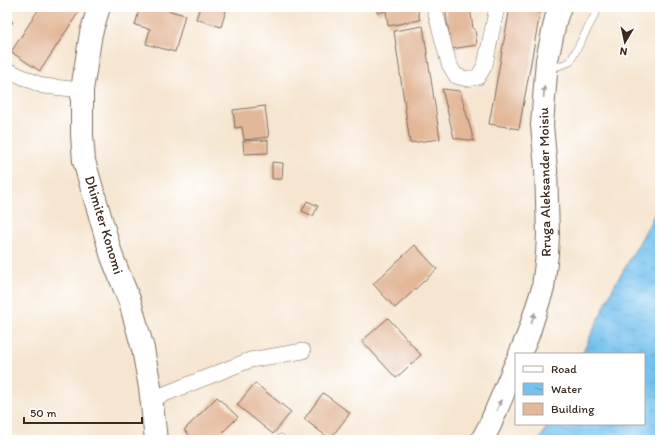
<svg xmlns="http://www.w3.org/2000/svg" width="667" height="447" viewBox="0 0 667 447" font-family="Itim,sans-serif">
<style>
.water{fill:url(#water-ripples);stroke:#587686}
.building{fill:#e3b899}
.lines{fill:none;stroke-linecap:round;stroke-linejoin:round}
.service-casing{stroke:#7c6c5d;stroke-width:8}
.minor-casing{stroke:#7c6c5d;stroke-width:16}
.primary-casing{stroke:#7c6c5d;stroke-width:24}
.service{stroke:#fff;stroke-width:7}
.minor{stroke:#fff;stroke-width:15}
.primary{stroke:#fff;stroke-width:22}
.oneway{fill:#a79f9a}
.labels{text-anchor:middle;dominant-baseline:central;stroke-width:3;stroke-linejoin:round;paint-order:stroke}
.street-label{font-size:14px;fill:#3b2a1e;stroke:#fff}
</style>
<defs>
<pattern id="water-ripples" width="26" height="14" patternUnits="userSpaceOnUse"><rect width="26" height="14" fill="#74c1ee"/><path d="M2 4q2-2 4 0t4 0M15 11q2-2 4 0t4 0" fill="none" stroke="#609dc0"/></pattern>
</defs>
<rect width="100%" height="100%" fill="#fff"/>
<filter id="ink" filterUnits="userSpaceOnUse"><feTurbulence type="fractalNoise" baseFrequency=".025" numOctaves="2"/><feDisplacementMap in="SourceGraphic" scale="8" xChannelSelector="R" yChannelSelector="G"/><feConvolveMatrix kernelMatrix="1 2 1 2 8 2 1 2 1" color-interpolation-filters="sRGB"/></filter>
<filter id="wash" filterUnits="userSpaceOnUse"><feTurbulence type="fractalNoise" baseFrequency=".012" numOctaves="4" result="noise"/><feDisplacementMap in="SourceGraphic" scale="16" xChannelSelector="R" yChannelSelector="G"/><feGaussianBlur stdDeviation="0.9" result="paint"/><feColorMatrix in="noise" values="0 0 0 0 0 0 0 0 0 0 0 0 0 0 0 0 0 1.4 0 .05"/><feComposite in="paint" operator="in"/></filter>
<g filter="url(#wash)">
<rect width="100%" height="100%" fill="#f6e6d1"/>
<path class="water" d="M660,204V440H540L548,424H644V354H582L613,288L638,245Z"/>
<g id="blocks">
<g class="building">
<path d="M7,7H14L7,17Z"/>
<path d="M40,7H82L40,71L11,52Z"/>
<path d="M140,7H156L185,15L175,52L146,44L150,29L135,25Z"/>
<path d="M200,7H227L221,27L196,19Z"/>
<path d="M376,7H417L420,20L388,26L386,11L377,13Z"/>
<path d="M445,7H470L473,29H475L477,45L451,49Z"/>
<path d="M510,7H541L519,129L489,124Z"/>
<path d="M7,18L13,22L7,30Z"/>
<path d="M423,26L440,139L410,143L394,31Z"/>
<path d="M442,89L460,91L474,141L454,138Z"/>
<path d="M265,106L269,137L244,140L242,127L235,128L233,110Z"/>
<path d="M268,140V153L244,154L243,141Z"/>
<path d="M272,162L283,163L282,179H272Z"/>
<path d="M307,201L318,206L313,216L302,211Z"/>
<path d="M415,245L437,269L395,308L373,284Z"/>
<path d="M388,318L421,355L396,378L362,341Z"/>
<path d="M255,383L291,412L273,434L237,405Z"/>
<path d="M323,393L350,413L330,439L304,419Z"/>
<path d="M217,397L238,417L215,440H194L184,430Z"/>
</g>
</g>
</g>
<g filter="url(#ink)">
<use href="#blocks" fill-opacity="0" stroke="#7c6c5d" stroke-width="1"/>
<g class="lines">
<defs>
<g id="service">
<path d="M550,69L570,62L599,7"/>
<path d="M279,440L281,438"/>
</g>
<g id="minor">
<path d="M434,7L449,64L456,76L467,79L478,77L485,65L497,7"/>
<path d="M7,70L43,86L82,90"/>
<path d="M152,399L250,360L303,351"/>
</g>
<g id="primary">
<path d="M99,7L91,33L82,90V135L84,161L112,257L130,302L143,349L150,387L156,440"/>
<path d="M520,354L528,335L543,288L547,254L548,234L546,169L542,125L547,60L556,18L560,7"/>
<path d="M482,440L490,425L516,363"/>
</g>
</defs>
<use href="#service" class="service-casing"/>
<use href="#minor" class="minor-casing"/>
<use href="#primary" class="primary-casing"/>
<use href="#service" class="service"/>
<use href="#minor" class="minor"/>
<use href="#primary" class="primary"/>
</g>
<defs><path id="oneway-solid" d="M-6-.8H1V-3.2L6.5 0L1 3.2V.8H-6Z"/></defs>
<g class="oneway">
<use href="#oneway-solid" transform="translate(544 92) rotate(-86)"/>
<use href="#oneway-solid" transform="translate(533 318) rotate(-71)"/>
<use href="#oneway-solid" transform="translate(499 405) rotate(-67)"/>
</g>
</g>
<g class="labels">
<g class="street-label">
<text transform="translate(545 182) rotate(-91)">Rruga Aleksander Moisiu</text>
<text transform="translate(104 225) rotate(73)">Dhimiter Konomi</text>
</g>
</g>
<rect width="667" height="447" fill="none" stroke="#fff" stroke-width="24"/>
<rect x="515" y="353" width="130" height="72" fill="#ffffff" stroke="#b1aaa5"/>
<rect x="523" y="366" width="20" height="6" fill="#ffffff" stroke="#b1aaa5"/>
<text x="551" y="373" font-size="12" fill="#3b2a1e">Road</text>
<rect x="523" y="383" width="20" height="12" fill="url(#water-ripples)" stroke="#b1aaa5"/>
<text x="551" y="393" font-size="12" fill="#3b2a1e">Water</text>
<rect x="523" y="403" width="20" height="12" fill="#e3b899" stroke="#b1aaa5"/>
<text x="551" y="413" font-size="12" fill="#3b2a1e">Building</text>
<g transform="translate(625 42) rotate(189)" stroke="#ffffff" stroke-width="3" paint-order="stroke">
<path d="M0-3L7 15L0 10L-7 15Z" fill="#3b2a1e"/>
<text y="-6" font-size="11" font-weight="bold" text-anchor="middle" fill="#3b2a1e">N</text>
</g>
<path d="M24 417v6h118v-6" fill="none" stroke="#3b2a1e" stroke-width="2"/>
<text x="30" y="417" font-size="12" fill="#3b2a1e" stroke="#ffffff" stroke-width="3" paint-order="stroke">50 m</text>
</svg>
